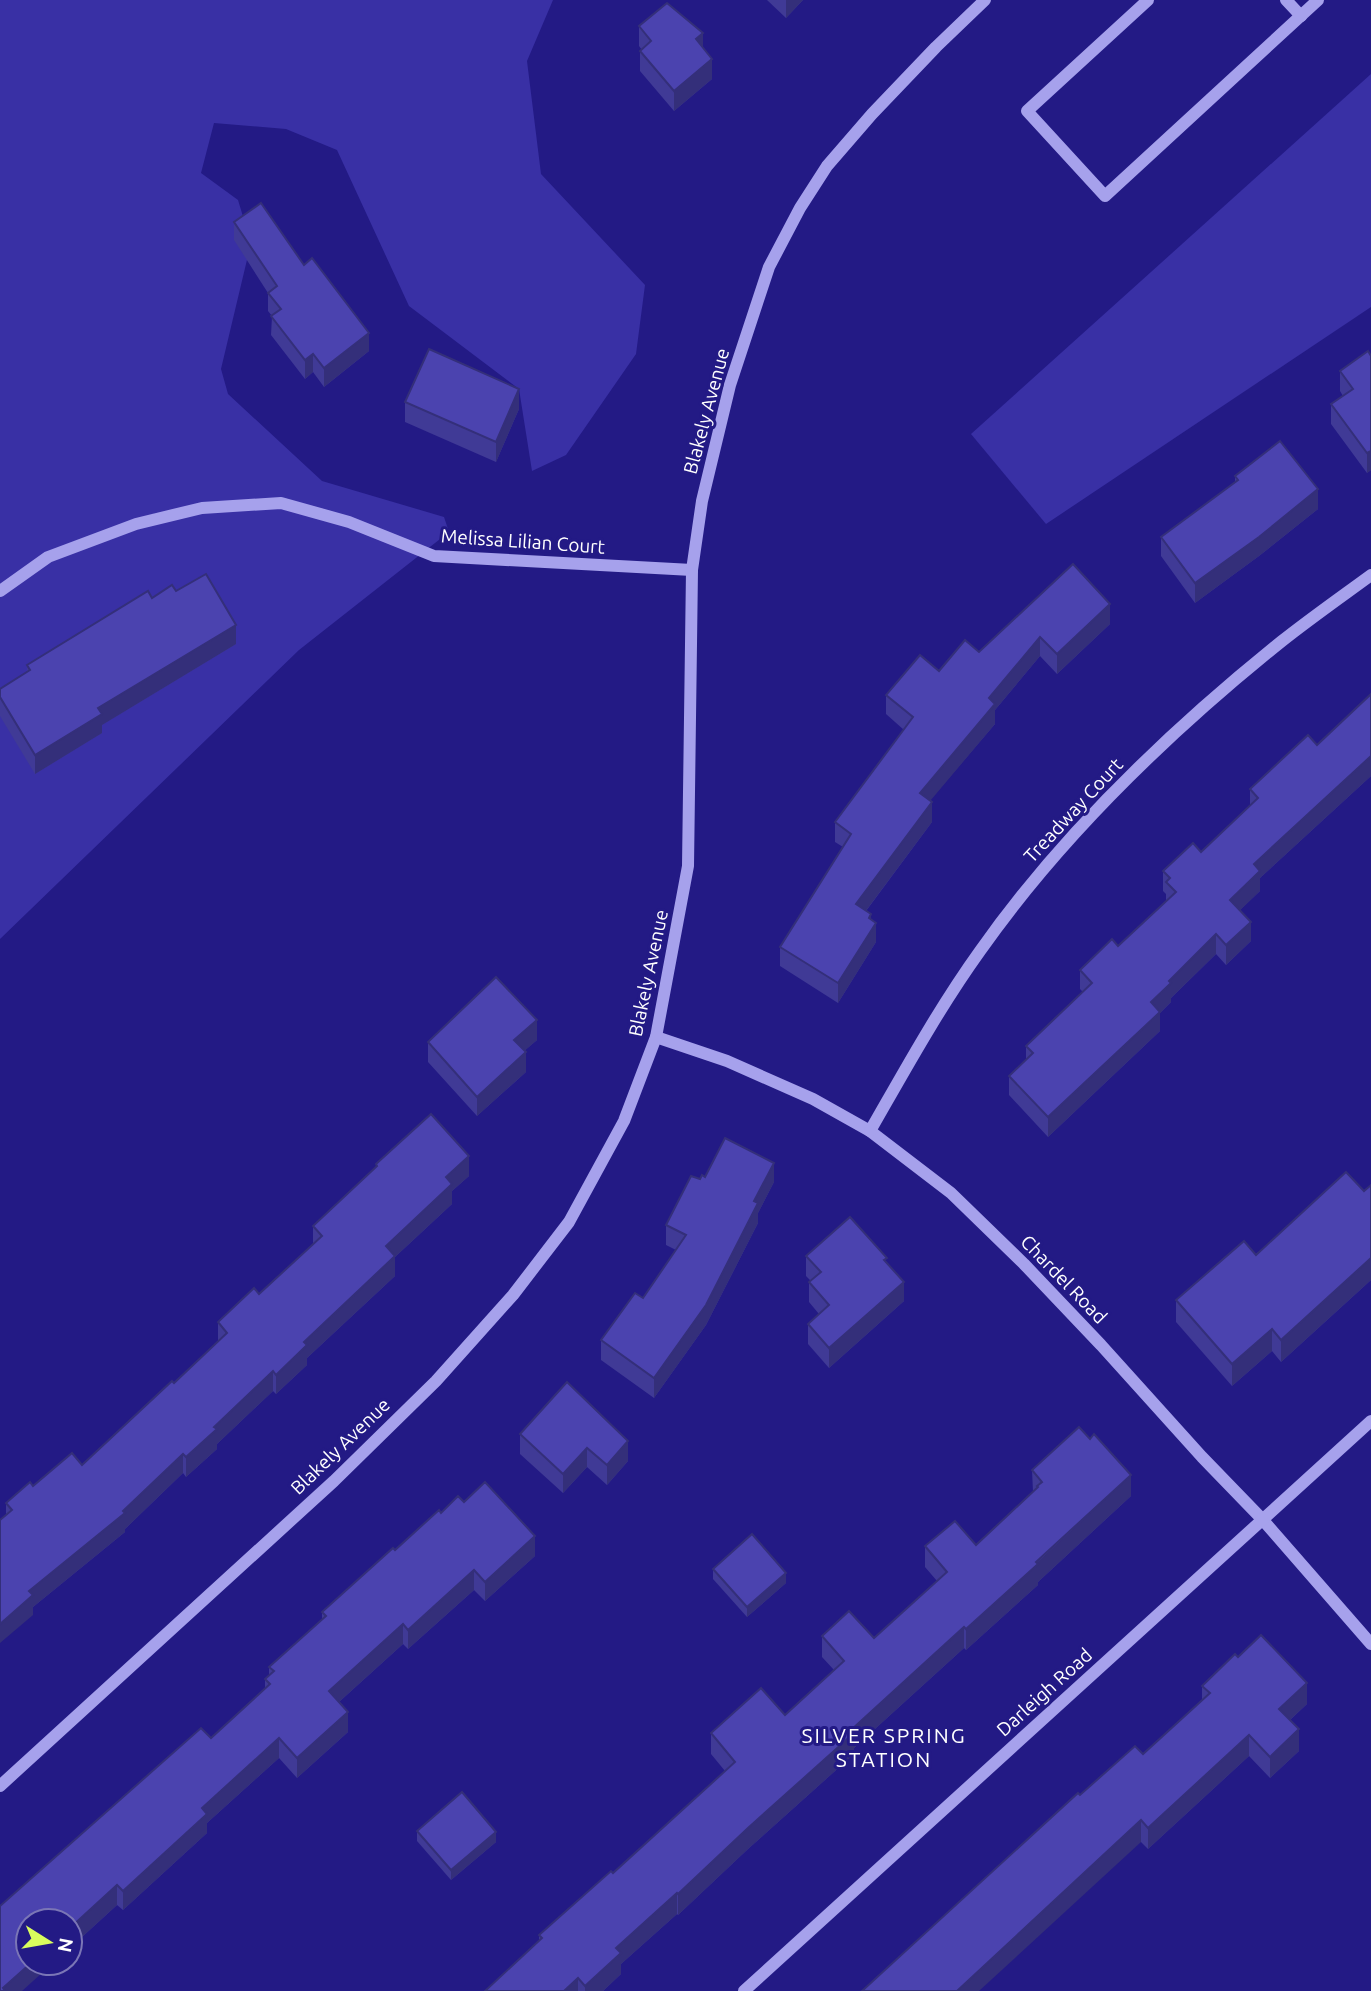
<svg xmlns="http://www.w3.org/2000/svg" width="1371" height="1991" viewBox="0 0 1371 1991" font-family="Ubuntu,sans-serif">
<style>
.green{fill:#3930a5}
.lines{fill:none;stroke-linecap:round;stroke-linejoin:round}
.minor{stroke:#a6a1ec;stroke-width:12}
.wall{fill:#403a96}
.shaded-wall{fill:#342f7a}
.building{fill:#4b43af;stroke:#342f7a;stroke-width:2}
.labels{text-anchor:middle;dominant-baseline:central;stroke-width:6;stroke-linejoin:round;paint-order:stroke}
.street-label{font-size:19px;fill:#fff;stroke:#231a85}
.neighbourhood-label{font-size:21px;letter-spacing:2px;fill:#fff;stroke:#231a85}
</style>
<rect width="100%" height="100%" fill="#231a85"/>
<g class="green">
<path d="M0,0H553L527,61L541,174L645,285L636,354L566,455L532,471L519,389L409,306L337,150L286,129L214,123L201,173L238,200L251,243L221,369L228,394L322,481L444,517L449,532L299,650L0,939Z"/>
<path d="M1371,74V307L1046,524L971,434Z"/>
</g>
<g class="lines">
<g class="minor">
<path d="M1148,0L1027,111L1105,196L1318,0"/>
<path d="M1286,0L1301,16"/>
<path d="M0,591L48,557L136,524L202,508L281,503L349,522L434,556L692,570"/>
<path d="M656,1037L727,1061L813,1099L870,1131L951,1193L1024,1264L1101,1345L1202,1457L1262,1519L1371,1644"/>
<path d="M870,1131C905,1070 939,1008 980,951C1063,833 1170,731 1282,641C1311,618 1341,597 1371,575"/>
<path d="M0,1786L334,1481L436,1381L513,1295L569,1222L624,1121L656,1037L688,866L692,570L702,501L730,385L769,267L800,208L827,166L872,114L936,47L985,0"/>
<path d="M744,1991L1371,1421"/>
</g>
</g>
<g class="wall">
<path d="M767,0H803L786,18Z"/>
<path d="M639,26L703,47L712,79L674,111L640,71V51L642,50L639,46Z"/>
<path d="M234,222L304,265L369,351L324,387L313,372L305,379L271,335L272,316L268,311V293L234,240Z"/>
<path d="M1371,356V470L1367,473L1331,424V404L1343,396L1340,391V371Z"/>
<path d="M405,402L519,409L496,462L405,422Z"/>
<path d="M1235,476L1318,509L1259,556L1195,603L1161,556V537L1235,483Z"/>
<path d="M176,591L236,644L102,725V733L35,774L0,716V689L27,672V665L152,598Z"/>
<path d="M1110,604V624L1057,674L1040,656L995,710V724L930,800L932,822L866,911L871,919L876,942L838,1003L780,966V947L843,847L835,842V822L904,730L886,714V695L979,652Z"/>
<path d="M1371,694V776L1260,878V891L1240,910L1251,941L1226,965L1216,954L1171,998V1002L1160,1013V1031L1048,1137L1009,1095V1076L1026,1060V1046L1083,992L1080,989V970L1118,946L1166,901V894L1163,891V871L1201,852L1250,806V789L1317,745Z"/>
<path d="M537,1040L524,1051L526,1072L477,1116L428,1062V1042Z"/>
<path d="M376,1164L469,1176L452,1191V1204L395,1257V1276L307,1358V1365L276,1394L273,1391L217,1444V1449L186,1477L183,1473L125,1529V1532L33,1607V1615L6,1515V1503L33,1486L82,1465L174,1383L218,1342V1322L259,1294L313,1245V1226L376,1168Z"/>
<path d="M705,1177L774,1182L758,1213V1223L706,1325L654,1398L601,1360V1340L643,1298L676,1250L666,1245V1225Z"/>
<path d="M1371,1185V1280L1281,1362L1272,1351L1232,1386L1176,1322V1300L1364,1191Z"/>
<path d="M806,1256L887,1263L904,1301L829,1368L808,1344V1324L819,1314L809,1302V1282L811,1281L806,1276Z"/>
<path d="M567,1382L628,1461L607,1485L587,1467L563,1493L520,1454V1434Z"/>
<path d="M1032,1470L1131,1496L1038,1582V1585L966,1650L964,1648L854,1748V1754L748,1849L678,1915L677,1914L621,1964V1974L603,1991H485L539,1941V1935L613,1873L725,1771L711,1754V1733L785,1715L834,1670L822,1657V1636L874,1638L937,1581L925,1567V1546L976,1545L1033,1492Z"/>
<path d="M464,1502L535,1556L485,1601L474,1590L408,1649L403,1644L339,1702L348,1732L297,1778L279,1758L207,1823V1833L123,1910L117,1905L70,1948L211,1738L265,1688V1679L269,1675V1667L322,1620V1612L395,1550L441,1513Z"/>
<path d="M713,1569L786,1583L747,1617L713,1579Z"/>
<path d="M1238,1657L1307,1704L1290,1720L1299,1751L1270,1778L1249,1756L1148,1849L1141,1842L1080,1795L1143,1754L1202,1700V1686Z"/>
<path d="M417,1831L496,1842L451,1880L417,1841Z"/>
</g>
<g class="shaded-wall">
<path d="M786,0H803L786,18Z"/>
<path d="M703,33V52L696,39Z"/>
<path d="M712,59V79L674,111V91Z"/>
<path d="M369,333V351L324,387V368Z"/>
<path d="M313,354V372L305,379V360Z"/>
<path d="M519,389V409L496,462V442Z"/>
<path d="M1371,451V470L1367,473V453Z"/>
<path d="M1318,489V509L1259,556L1195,603V583Z"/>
<path d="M1110,604V624L1057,674V654Z"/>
<path d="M236,625V644L102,725V733L35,774V755L98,708Z"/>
<path d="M1040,637V656L995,710V724L920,813V793L989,698Z"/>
<path d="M1371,756V776L1260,878V891L1230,920V900L1254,864Z"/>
<path d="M932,802V822L856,924V904Z"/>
<path d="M871,914V931L876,923V942L838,1003V983Z"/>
<path d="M1251,922V941L1226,965V945Z"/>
<path d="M1216,934V954L1171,998V1002L1160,1013V1031L1048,1137V1117L1169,981Z"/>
<path d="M537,1020V1040L514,1060V1040Z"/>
<path d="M526,1052V1072L477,1116V1097Z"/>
<path d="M469,1156V1176L452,1191V1204L395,1257V1276L307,1358V1365L276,1394V1375L446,1177Z"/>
<path d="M774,1163V1182L758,1213V1223L706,1325L654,1398V1378L754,1201Z"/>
<path d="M1371,1258V1280L1281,1362V1340Z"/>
<path d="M904,1282V1301L829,1368V1348Z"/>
<path d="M1272,1329V1351L1232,1386V1364Z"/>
<path d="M273,1371V1391L217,1444V1449L186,1477V1457L214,1427Z"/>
<path d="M628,1441V1461L607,1485V1465Z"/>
<path d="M587,1448V1467L563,1493V1474Z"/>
<path d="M183,1454V1473L125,1529V1532L33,1607V1615L0,1643V1624L29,1591L123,1511Z"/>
<path d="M1131,1475V1496L1038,1582V1585L966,1650V1629Z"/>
<path d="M535,1536V1556L485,1601V1582Z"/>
<path d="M474,1570V1590L408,1649V1630Z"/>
<path d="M786,1573V1583L747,1617V1607Z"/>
<path d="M403,1624V1644L329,1711V1691Z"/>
<path d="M964,1627V1648L854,1748V1754L748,1849L678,1915V1894L851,1730Z"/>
<path d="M1307,1683V1704L1279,1730V1709Z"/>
<path d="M348,1712V1732L297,1778V1758Z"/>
<path d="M1299,1729V1751L1270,1778V1757Z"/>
<path d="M1249,1735V1756L1148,1849V1828Z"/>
<path d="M279,1738V1758L207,1823V1833L123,1910V1891L202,1808Z"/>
<path d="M1141,1820V1842L979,1991H957Z"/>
<path d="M496,1832V1842L451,1880V1870Z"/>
<path d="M117,1885V1905L70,1948V1928Z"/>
<path d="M677,1893V1914L621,1964V1974L603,1991H585V1986L616,1948Z"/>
<path d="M31,1963H53L22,1991H3V1988Z"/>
<path d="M578,1978V1991H564Z"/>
</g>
<g class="building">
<path d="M667,3L703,33L696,39L712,59L674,91L640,51L651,41L639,26Z"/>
<path d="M261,203L304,265L312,258L369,333L324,368L313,354L305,360L271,316L281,309L268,293L277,286L234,222Z"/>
<path d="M429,349L519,389L496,442L405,402Z"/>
<path d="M1368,351L1371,356V451L1367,453L1331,404L1353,389L1340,371Z"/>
<path d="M1280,441L1318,489L1259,537L1195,583L1161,537L1238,480L1235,476Z"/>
<path d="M1073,564L1110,604L1057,654L1040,637L989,698L995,704L920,793L932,802L856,904L871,914L869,918L876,923L838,983L780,947L851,834L835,822L913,717L886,695L920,655L939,671L965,640L979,652Z"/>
<path d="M206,574L236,625L98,708L102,714L35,755L0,697V689L30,670L27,665L148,591L152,598L172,585L176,591Z"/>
<path d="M1371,694V756L1254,864L1260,871L1230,900L1251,922L1226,945L1216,934L1169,981L1171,983L1151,1002L1160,1012L1048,1117L1009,1076L1033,1053L1026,1046L1092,983L1080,970L1112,939L1118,946L1176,892L1166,882L1170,878L1163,871L1193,843L1201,852L1258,798L1250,789L1308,735L1317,745Z"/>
<path d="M496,977L537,1020L514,1040L526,1052L477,1097L428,1042Z"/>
<path d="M431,1114L469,1156L446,1177L452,1184L386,1246L395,1256L304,1342L307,1345L276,1375L273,1371L214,1427L217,1429L186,1457L183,1454L123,1511L125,1513L29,1591L33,1595L0,1624V1520L12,1510L6,1503L30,1482L33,1486L72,1453L82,1465L172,1381L174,1383L227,1333L218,1322L254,1288L259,1294L322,1236L313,1226L377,1166L376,1164Z"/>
<path d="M725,1138L774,1163L754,1201L758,1203L706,1305L654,1378L601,1340L635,1293L643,1298L686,1235L666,1225L691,1176L700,1179L702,1175L705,1177Z"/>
<path d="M1346,1172L1364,1191L1371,1185V1258L1281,1340L1272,1329L1232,1364L1176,1300L1244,1241L1256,1255Z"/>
<path d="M850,1217L887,1258L884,1260L904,1282L829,1348L808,1324L829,1305L809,1282L821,1272L806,1256Z"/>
<path d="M567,1382L628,1441L607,1465L587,1448L563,1474L520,1434Z"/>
<path d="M1079,1427L1090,1439L1094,1434L1131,1475L1036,1562L1038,1564L966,1629L964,1627L851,1730L854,1733L748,1828L678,1894L677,1893L616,1948L621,1953L585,1986L578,1978L564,1991H485L542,1938L539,1935L611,1871L613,1873L735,1762L711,1733L761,1688L785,1715L844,1661L822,1636L849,1611L874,1638L947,1572L925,1546L955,1521L976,1545L1038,1487L1037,1486L1042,1482L1032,1470Z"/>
<path d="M485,1482L535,1536L485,1582L474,1570L408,1630L403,1624L329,1691L348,1712L297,1758L279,1738L202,1808L207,1814L123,1891L117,1885L70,1928V1921H28V1963H31L3,1988L5,1991H0V1906L201,1728L211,1738L270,1684L265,1679L274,1671L269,1667L326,1616L322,1612L393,1548L395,1550L439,1510L441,1513L458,1496L464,1502Z"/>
<path d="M752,1534L786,1573L747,1607L713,1569Z"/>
<path d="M1261,1635L1307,1683L1279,1709L1299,1729L1270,1757L1249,1735L1148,1828L1141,1820L957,1991H862L1078,1793L1080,1795L1135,1746L1143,1754L1210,1693L1202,1686L1235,1654L1238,1657Z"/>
<path d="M462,1792L496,1832L451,1870L417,1831Z"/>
</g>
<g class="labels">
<g class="street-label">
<text transform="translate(706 411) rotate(-75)">Blakely Avenue</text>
<text transform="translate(523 541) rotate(4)">Melissa Lilian Court</text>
<text transform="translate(1073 810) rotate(-47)">Treadway Court</text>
<text transform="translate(648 973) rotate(-78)">Blakely Avenue</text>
<text transform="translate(1064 1279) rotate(46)">Chardel Road</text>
<text transform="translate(340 1446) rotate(-44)">Blakely Avenue</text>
<text transform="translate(1044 1692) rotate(-42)">Darleigh Road</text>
</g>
<g class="neighbourhood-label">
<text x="884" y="1735">SILVER SPRING<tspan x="884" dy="24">STATION</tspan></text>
</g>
</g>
<g transform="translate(49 1942) rotate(101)"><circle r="33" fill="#231a85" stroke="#7b76b6" stroke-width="2"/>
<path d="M0-5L12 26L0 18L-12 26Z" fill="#d9fd5d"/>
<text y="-10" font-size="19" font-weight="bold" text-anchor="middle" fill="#ffffff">N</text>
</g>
</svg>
